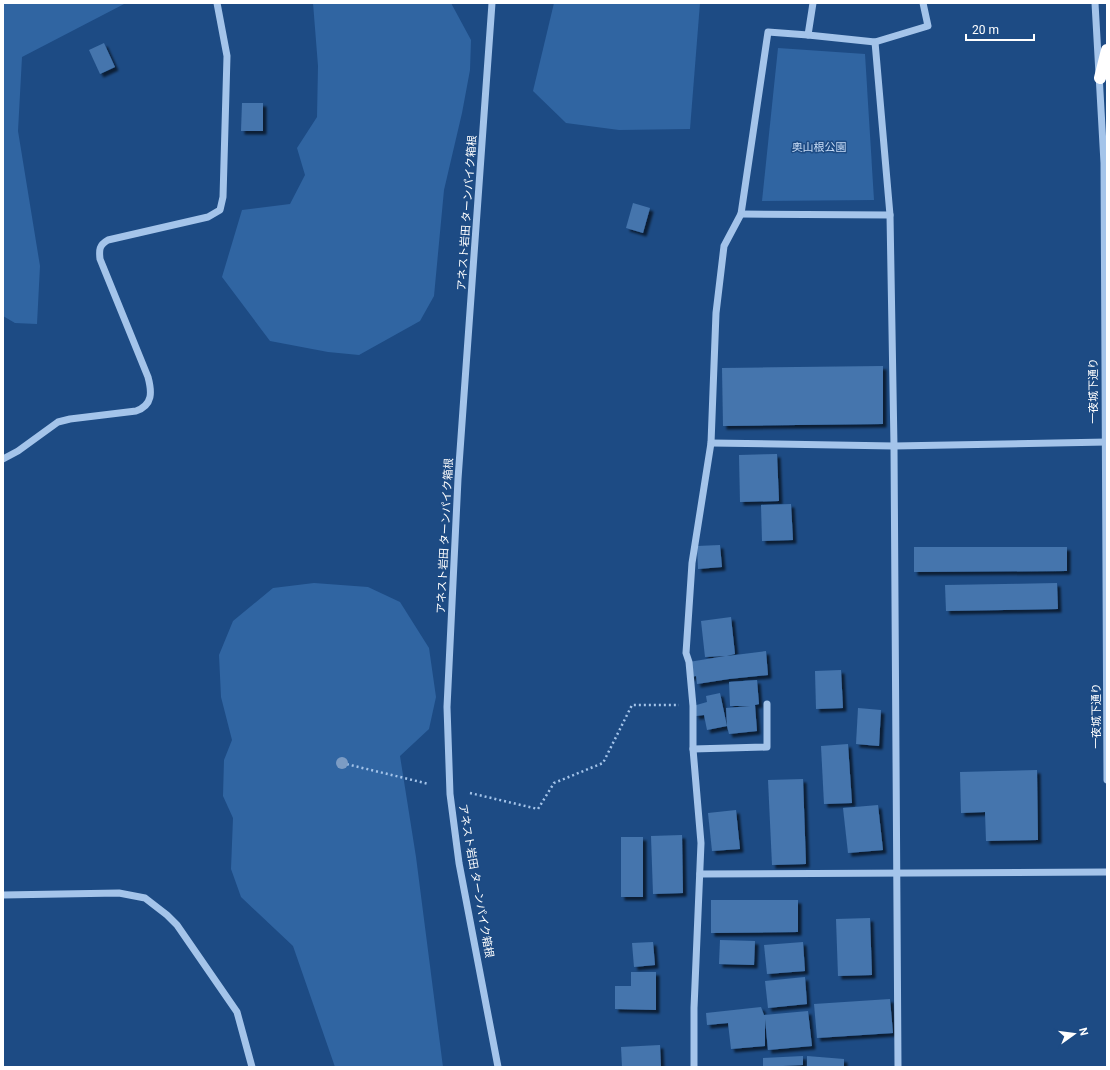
<svg xmlns="http://www.w3.org/2000/svg" width="1110" height="1070" viewBox="0 0 1110 1070" font-family="Roboto,'Noto Sans JP',sans-serif">
<style>
.green{fill:#3065a2}
.building{fill:#4575ad;filter:url(#shadow)}
.lines{fill:none;stroke-linecap:round;stroke-linejoin:round}
.path{stroke:#a4c4ea;stroke-width:2.5;stroke-dasharray:2 3;stroke-linecap:butt}
.minor{stroke:#a4c4ea;stroke-width:7}
.highway{stroke:#fff;stroke-width:12}
.tree{fill:#7c9cc4}
.labels{text-anchor:middle;dominant-baseline:central;stroke-width:3;stroke-linejoin:round;paint-order:stroke}
.park-label{font-size:11px;fill:#c9def8;stroke:#1d4b84}
.street-label{font-size:11px;fill:#fff;stroke:#1d4b84}
</style>
<defs>
<filter id="shadow"><feDropShadow dx="3.5" dy="3.5" stdDeviation="1" flood-color="#0009"/></filter>
</defs>
<rect width="100%" height="100%" fill="#1d4b84"/>
<g class="green">
<path d="M3,3H126L22,57L18,131L40,266L37,324L15,323L3,316Z"/>
<path d="M313,3H451L471,40L470,70L462,113L444,190L434,296L420,321L359,355L328,352L270,341L222,277L242,210L290,204L305,175L297,148L317,117L318,66Z"/>
<path d="M554,3H700L690,129L619,130L566,123L533,91Z"/>
<path d="M778,48L865,54L874,200L762,201Z"/>
<path d="M314,583L368,587L400,602L429,648L436,697L429,729L400,756L416,857L443,1067H335L293,946L241,897L231,869L233,818L223,796L224,760L232,740L221,697L219,655L233,621L273,588Z"/>
</g>
<g class="building">
<path d="M104,43L115,67L100,74L89,50Z"/>
<path d="M242,103H263V131H241Z"/>
<path d="M633,203L650,208L643,233L626,228Z"/>
<path d="M883,366V424L723,426L722,368Z"/>
<path d="M777,454L779,501L740,502L739,455Z"/>
<path d="M791,504L793,540L762,541L761,505Z"/>
<path d="M720,545L722,567L698,569L697,546Z"/>
<path d="M914,547H1067V571L914,572Z"/>
<path d="M1057,583L1058,609L946,611L945,585Z"/>
<path d="M731,617L735,654L727,656L766,651L768,675L729,679L697,684L696,676L691,677L689,662L725,656L705,657L701,621Z"/>
<path d="M841,670L843,708L816,709L815,671Z"/>
<path d="M757,680L759,704L755,705L757,731L729,734L727,726L726,708L750,706H730L729,682Z"/>
<path d="M720,693L727,726L707,730L704,715L696,716L693,706L707,702L706,696Z"/>
<path d="M858,708L881,710L879,746L856,744Z"/>
<path d="M848,744L852,803L824,804L821,746Z"/>
<path d="M1037,770L1038,840L986,841L985,812L961,813L960,772Z"/>
<path d="M803,779L806,864L772,865L768,780Z"/>
<path d="M878,805L883,850L848,853L843,808Z"/>
<path d="M736,810L740,849L712,851L708,813Z"/>
<path d="M682,835L683,893L653,894L651,836Z"/>
<rect x="621" y="837" width="22" height="60"/>
<path d="M711,900H798V932L711,933Z"/>
<path d="M870,918L872,975L838,976L836,919Z"/>
<path d="M720,940L755,941L754,965L719,964Z"/>
<path d="M653,942L655,965L634,967L632,943Z"/>
<path d="M803,942L805,971L767,974L764,945Z"/>
<path d="M631,972H656V1010L615,1009V986H631Z"/>
<path d="M805,977L807,1004L768,1008L765,981Z"/>
<path d="M890,999L893,1033L817,1038L814,1004Z"/>
<path d="M761,1007L764,1015L808,1011L812,1046L768,1050L765,1019V1046L731,1049L728,1023L707,1025L706,1013Z"/>
<path d="M660,1045L661,1067H622L621,1047Z"/>
<path d="M803,1056V1065L763,1067V1058Z"/>
<path d="M807,1056L844,1059V1067H807Z"/>
</g>
<g class="lines">
<g class="path">
<path d="M342,763L429,784"/>
<path d="M470,793L538,809L554,783L603,763L632,705H679"/>
</g>
<g class="minor">
<path d="M492,3L458,479L447,707L450,794L459,863L498,1067"/>
<path d="M813,3L808,35L875,42L928,26L923,3"/>
<path d="M1095,3L1104,163L1107,780"/>
<path d="M875,42L890,215L894,446L898,1067"/>
<path d="M741,214L890,215"/>
<path d="M711,443L894,446L1107,442"/>
<path d="M3,459L18,451L58,422L70,419L136,411C153,405 152,392 148,377L100,259C99,250 99,245 108,240L208,217L220,210L223,197L227,56L217,3"/>
<path d="M693,749L767,747V704"/>
<path d="M700,874L1107,872"/>
<path d="M3,895L119,893L145,898L167,915L177,925L237,1012L252,1067"/>
<path d="M694,1067V1008L701,843L693,749V706L689,662L686,653L692,563L711,443L716,313L724,246L741,214L768,32L808,35"/>
</g>
<path class="highway" d="M1100,78L1107,50"/>
</g>
<circle class="tree" cx="342" cy="763" r="6"/>
<g class="labels">
<g class="park-label">
<text x="819" y="147">奥山根公園</text>
</g>
<g class="street-label">
<text transform="translate(467 213) rotate(-86)">アネスト岩田 ターンパイク箱根</text>
<text transform="translate(1093 391) rotate(-90)">一夜城下通り</text>
<text transform="translate(445 536) rotate(-87)">アネスト岩田 ターンパイク箱根</text>
<text transform="translate(1096 716) rotate(-90)">一夜城下通り</text>
<text transform="translate(476 881) rotate(80)">アネスト岩田 ターンパイク箱根</text>
</g>
</g>
<rect width="1110" height="1070" fill="none" stroke="#ffffff" stroke-width="8"/>
<g transform="translate(1074 1034) rotate(76)" stroke="#1d4b84" stroke-width="3" paint-order="stroke">
<path d="M0-3L7 15L0 10L-7 15Z" fill="#ffffff"/>
<text y="-6" font-size="11" font-weight="bold" text-anchor="middle" fill="#ffffff">N</text>
</g>
<path d="M966 34v6h68v-6" fill="none" stroke="#ffffff" stroke-width="2"/>
<text x="972" y="34" font-size="12" fill="#ffffff" stroke="#1d4b84" stroke-width="3" paint-order="stroke">20 m</text>
</svg>
